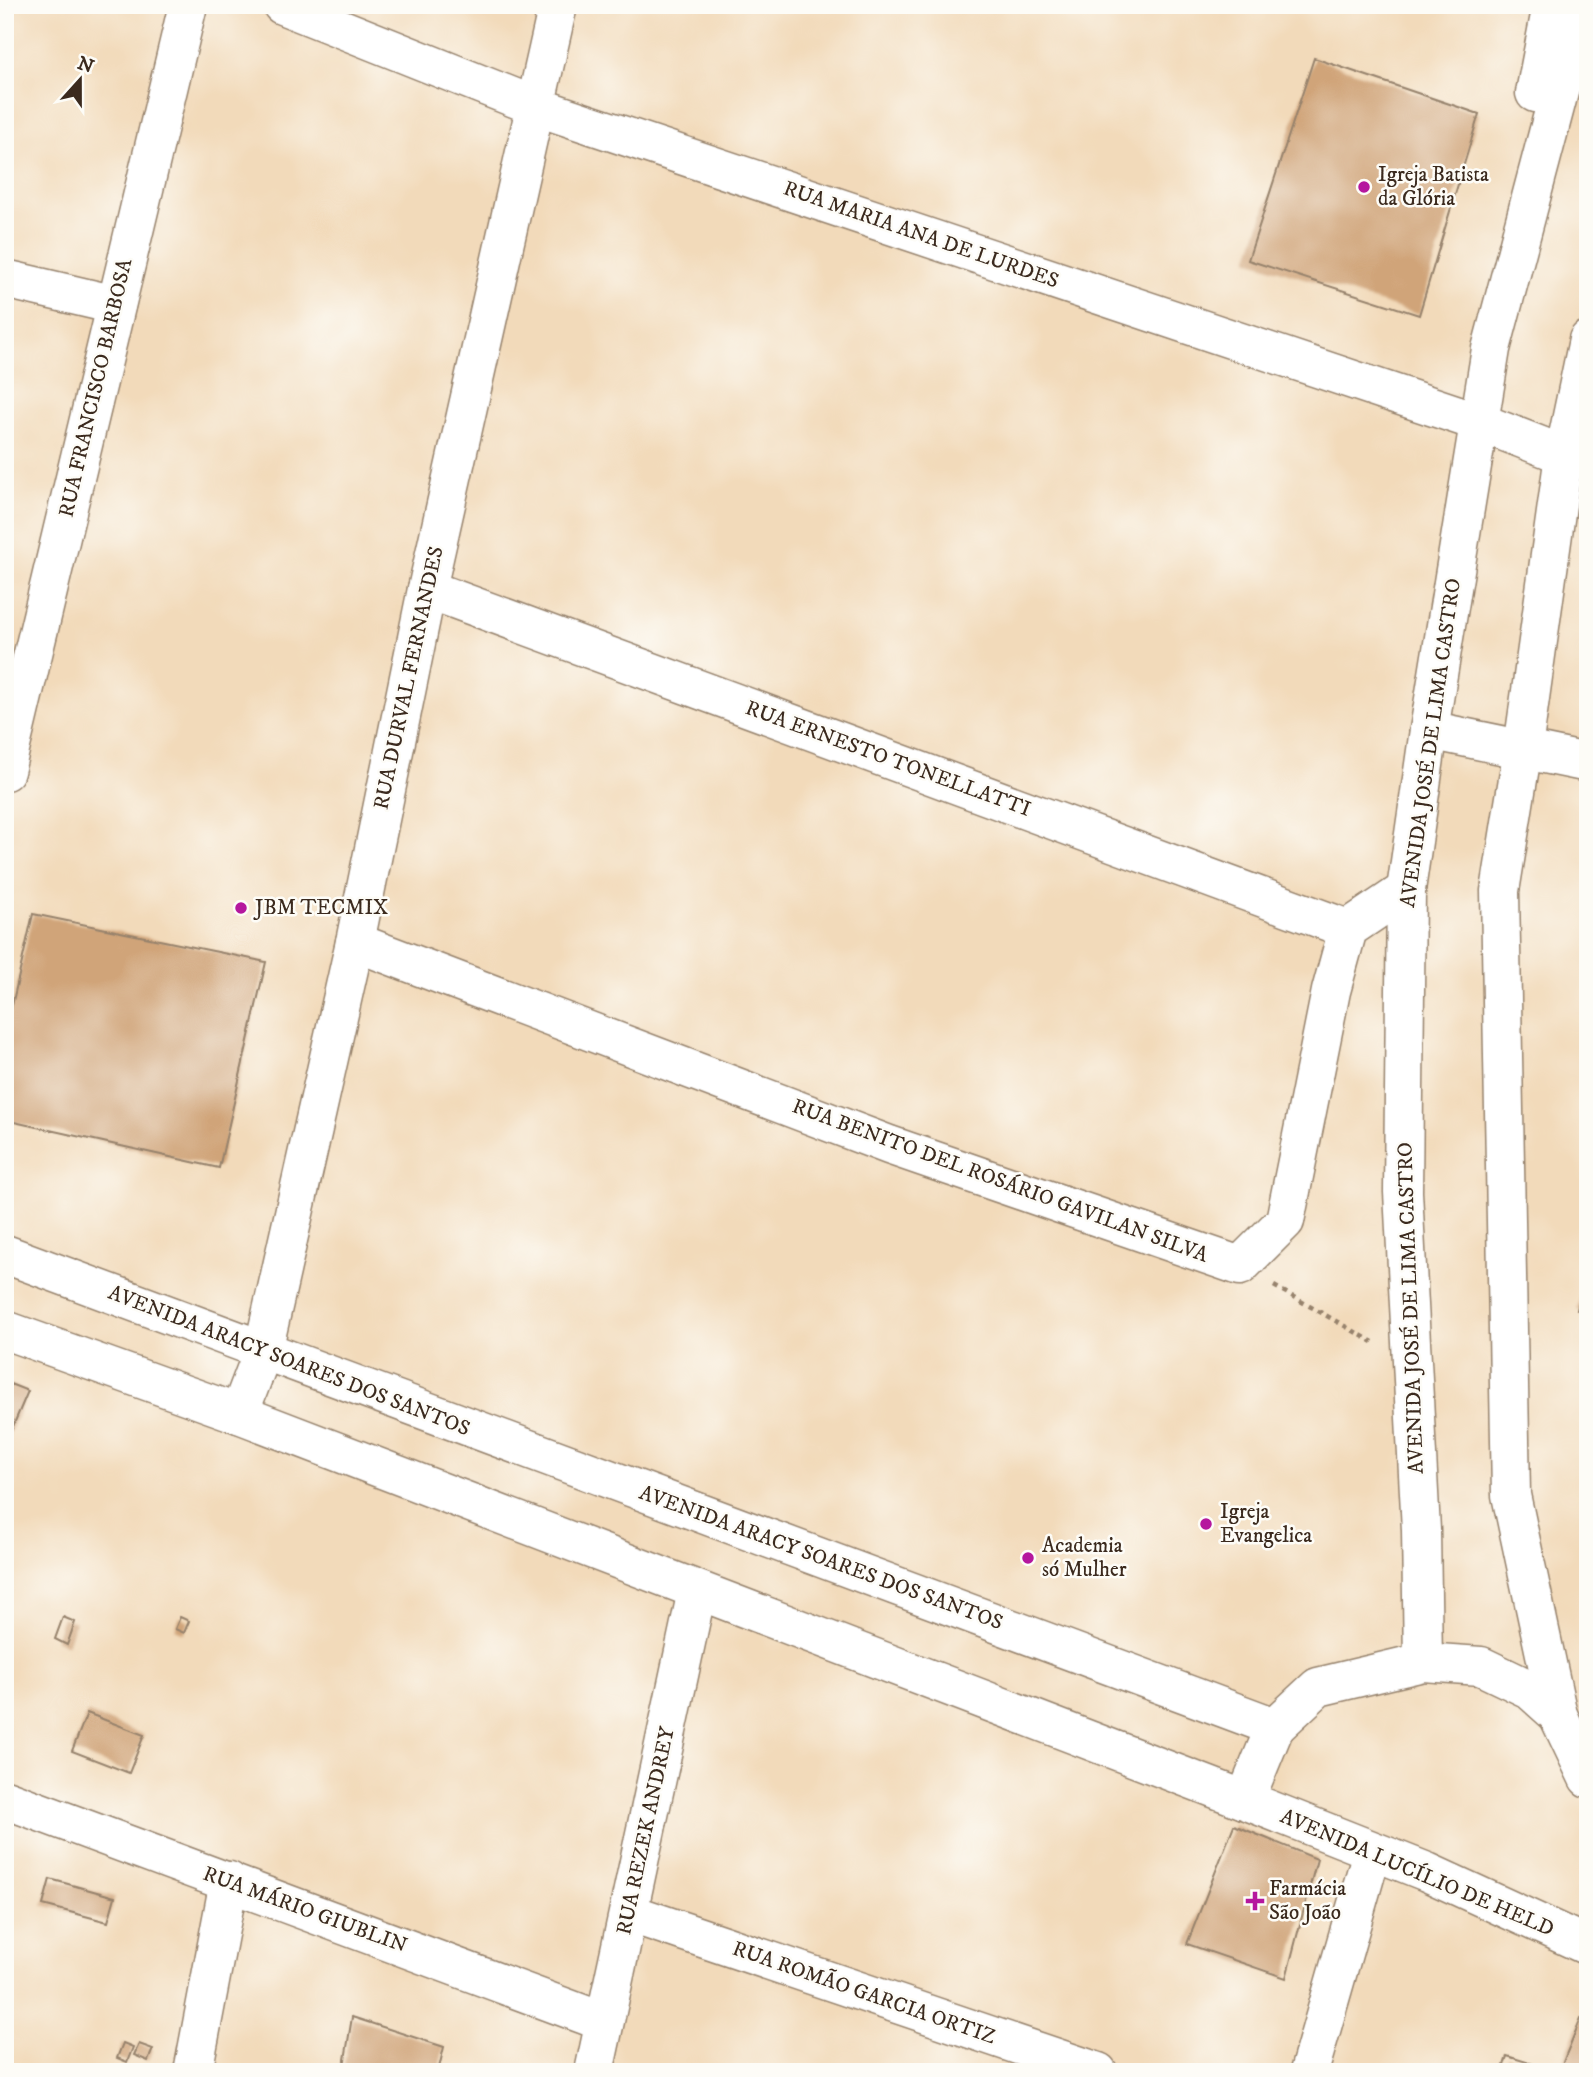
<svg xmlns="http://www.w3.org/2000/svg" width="1593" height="2077" viewBox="0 0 1593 2077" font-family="'IM FELL DW Pica',serif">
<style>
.building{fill:#d0a479}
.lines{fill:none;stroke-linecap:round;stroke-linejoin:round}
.minor-casing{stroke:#96826c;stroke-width:41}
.major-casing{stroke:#96826c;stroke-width:41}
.path{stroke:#96826c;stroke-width:4.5;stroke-dasharray:5 5;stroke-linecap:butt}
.minor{stroke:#fff;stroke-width:38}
.major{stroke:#fff;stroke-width:38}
.poi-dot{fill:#b5179e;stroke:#fdfcf7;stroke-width:2.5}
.labels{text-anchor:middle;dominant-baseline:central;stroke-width:5;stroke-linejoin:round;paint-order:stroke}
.poi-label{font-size:21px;fill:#3b2a1e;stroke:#fdfcf7;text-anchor:start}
.street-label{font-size:21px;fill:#3b2a1e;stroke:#fdfcf7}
</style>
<rect width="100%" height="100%" fill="#fdfcf7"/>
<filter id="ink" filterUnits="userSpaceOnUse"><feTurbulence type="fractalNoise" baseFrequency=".0143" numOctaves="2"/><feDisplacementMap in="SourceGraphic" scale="14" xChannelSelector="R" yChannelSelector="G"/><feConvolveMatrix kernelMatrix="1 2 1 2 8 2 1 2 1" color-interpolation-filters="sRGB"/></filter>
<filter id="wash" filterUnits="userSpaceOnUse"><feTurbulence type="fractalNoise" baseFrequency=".00686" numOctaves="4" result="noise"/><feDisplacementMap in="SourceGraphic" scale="28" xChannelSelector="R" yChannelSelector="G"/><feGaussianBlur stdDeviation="1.57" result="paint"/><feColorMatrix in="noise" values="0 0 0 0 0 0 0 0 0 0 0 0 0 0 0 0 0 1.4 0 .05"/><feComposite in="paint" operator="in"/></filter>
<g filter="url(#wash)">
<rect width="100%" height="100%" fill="#f2daba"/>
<g id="blocks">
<g class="building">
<path d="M1314,58L1479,114L1419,315L1248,260Z"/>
<path d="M33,914L266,962L219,1168L5,1120V1036Z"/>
<path d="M1587,1271H1588V1312L1577,1310Z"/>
<path d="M5,1382L28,1391L5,1445Z"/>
<path d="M63,1617L75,1622L67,1645L55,1639Z"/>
<path d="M180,1617L189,1621L184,1633L175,1629Z"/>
<path d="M87,1713L144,1735L129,1773L72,1751Z"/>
<path d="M1234,1825L1317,1859L1286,1978L1187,1944Z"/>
<path d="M50,1879L115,1897L108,1922L43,1905Z"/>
<path d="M352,2017L444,2047L438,2072H343Z"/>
<path d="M1581,2018L1588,2021V2072H1559Z"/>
<path d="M123,2043L133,2047L127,2062L117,2058Z"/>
<path d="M139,2044L153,2049L148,2061L134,2055Z"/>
<path d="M1507,2056L1556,2071V2072H1502Z"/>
</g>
</g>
</g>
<g filter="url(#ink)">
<use href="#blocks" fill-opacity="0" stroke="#96826c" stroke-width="2"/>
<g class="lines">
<defs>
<g id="minor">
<path d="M282,5L535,106L1479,422L1564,455"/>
<path d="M1535,93L1552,5"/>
<path d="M5,279L116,305"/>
<path d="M427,589L1348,929"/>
<path d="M1429,730L1588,763"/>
<path d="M5,771L188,5"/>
<path d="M355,942L889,1145L1240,1266L1285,1221L1331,991L1348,929L1406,890"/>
<path d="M239,1414L263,1351L355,942L427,589L558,5"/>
<path d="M1423,1662L1421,1530L1403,1192L1406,890L1429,730L1491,349L1582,5"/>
<path d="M1558,1715L1511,1495L1500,891L1523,748L1564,455L1588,340"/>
<path d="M5,1799L604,2022"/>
<path d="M629,1913L1098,2072"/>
<path d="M193,2072L229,1881"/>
<path d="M594,2072L697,1591"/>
<path d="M1309,2072L1372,1852"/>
</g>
<g id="major">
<path d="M5,1254L1275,1727L1318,1687L1423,1662L1481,1666L1529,1689L1558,1715L1588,1778"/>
<path d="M5,1330L239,1414L1245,1800L1427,1872L1588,1946"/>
<path d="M1245,1800L1275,1727"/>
</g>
</defs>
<use href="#minor" class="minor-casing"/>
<use href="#major" class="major-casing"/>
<path class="path" d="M1274,1286L1373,1342"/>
<use href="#minor" class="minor"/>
<use href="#major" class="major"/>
</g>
</g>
<g class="poi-dot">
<circle cx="1364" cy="187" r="7"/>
<circle cx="241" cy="908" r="7"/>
<circle cx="1206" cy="1524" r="7"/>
<circle cx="1028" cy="1558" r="7"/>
<path d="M1251.5 1890.5h7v7h7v7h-7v7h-7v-7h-7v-7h7z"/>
</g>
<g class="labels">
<g class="poi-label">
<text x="1378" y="175">Igreja Batista<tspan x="1378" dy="24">da Glória</tspan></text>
<text x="255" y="908">JBM TECMIX</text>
<text x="1220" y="1512">Igreja<tspan x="1220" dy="24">Evangelica</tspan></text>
<text x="1042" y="1546">Academia<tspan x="1042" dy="24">só Mulher</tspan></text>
<text x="1269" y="1889">Farmácia<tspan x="1269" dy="24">São João</tspan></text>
</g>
<g class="street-label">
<text transform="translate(921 235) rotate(19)">RUA MARIA ANA DE LURDES</text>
<text transform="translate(96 388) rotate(-77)">RUA FRANCISCO BARBOSA</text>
<text transform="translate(409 678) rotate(-78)">RUA DURVAL FERNANDES</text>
<text transform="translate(1431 743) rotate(-82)">AVENIDA JOSÉ DE LIMA CASTRO</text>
<text transform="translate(888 759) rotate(20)">RUA ERNESTO TONELLATTI</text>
<text transform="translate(1000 1181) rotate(20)">RUA BENITO DEL ROSÁRIO GAVILAN SILVA</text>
<text transform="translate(1411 1308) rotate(-92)">AVENIDA JOSÉ DE LIMA CASTRO</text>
<text transform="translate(289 1361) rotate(21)">AVENIDA ARACY SOARES DOS SANTOS</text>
<text transform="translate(821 1558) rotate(20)">AVENIDA ARACY SOARES DOS SANTOS</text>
<text transform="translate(646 1831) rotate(-78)">RUA REZEK ANDREY</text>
<text transform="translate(1417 1873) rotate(23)">AVENIDA LUCÍLIO DE HELD</text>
<text transform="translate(305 1910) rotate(20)">RUA MÁRIO GIUBLIN</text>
<text transform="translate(864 1993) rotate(19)">RUA ROMÃO GARCIA ORTIZ</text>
</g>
</g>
<rect width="1593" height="2077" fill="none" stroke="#fdfcf7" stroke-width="28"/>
<g transform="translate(80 80) rotate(21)" stroke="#fdfcf7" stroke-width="5" paint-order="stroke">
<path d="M0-5L12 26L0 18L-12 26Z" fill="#3b2a1e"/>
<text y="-10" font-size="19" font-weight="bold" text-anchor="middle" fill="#3b2a1e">N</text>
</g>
</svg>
